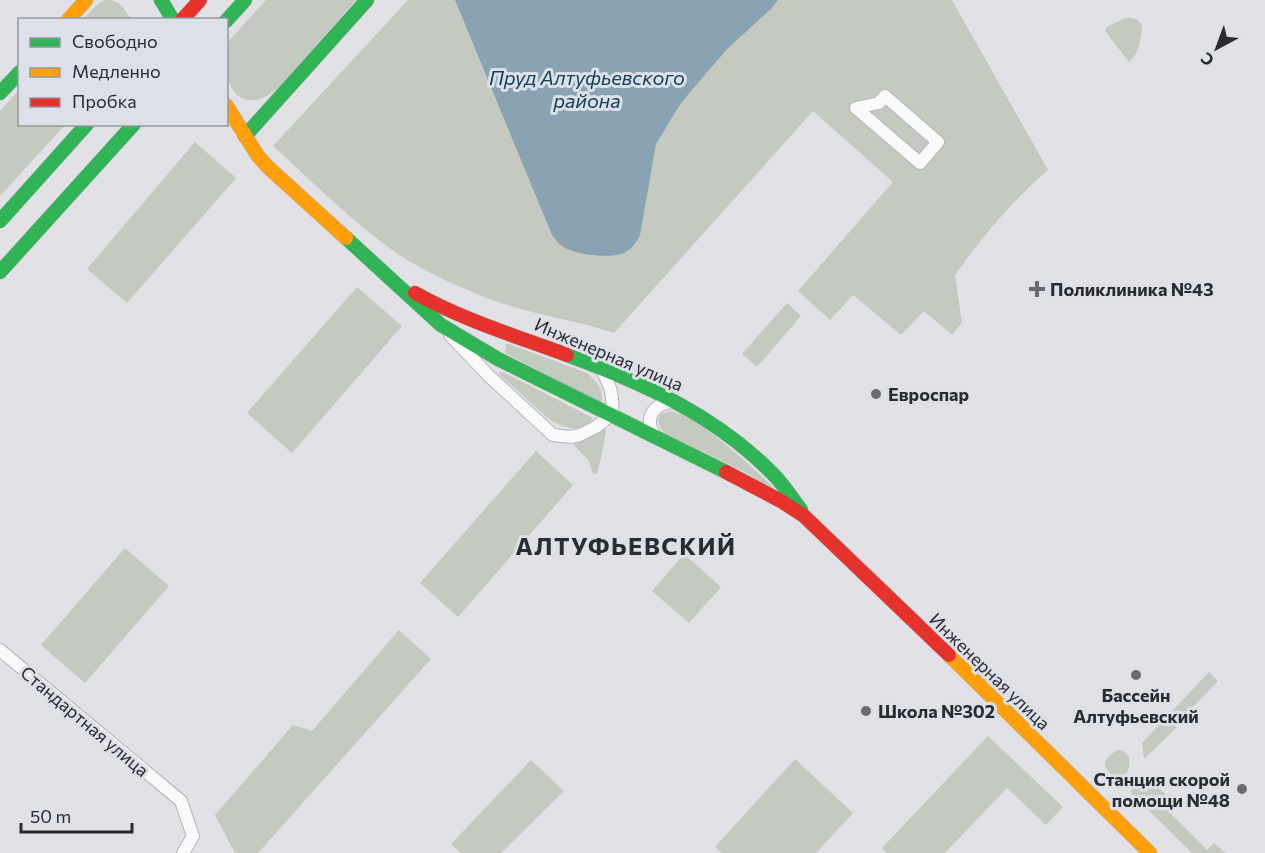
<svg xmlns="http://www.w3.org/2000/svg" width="1265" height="853" viewBox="0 0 1265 853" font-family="Commissioner,sans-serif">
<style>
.green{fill:#c4cac0}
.water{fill:#8aa3b2}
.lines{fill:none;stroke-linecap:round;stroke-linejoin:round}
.street-casing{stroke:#b3b4b8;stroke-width:14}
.fast-casing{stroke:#b3b4b8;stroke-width:15}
.slow-casing{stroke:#b3b4b8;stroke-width:15}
.jam-casing{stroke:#b3b4b8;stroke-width:15}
.street{stroke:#fafafb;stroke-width:12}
.fast{stroke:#30b455;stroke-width:14}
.slow{stroke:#ff9f0a;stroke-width:14}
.jam{stroke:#e5322d;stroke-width:14}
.poi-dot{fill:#6b6b6f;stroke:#dee0e9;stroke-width:2}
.labels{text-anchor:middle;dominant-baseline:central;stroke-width:6;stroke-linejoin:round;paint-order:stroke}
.poi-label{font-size:18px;font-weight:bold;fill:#2b2c2f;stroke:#dee0e9;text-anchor:start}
.street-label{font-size:18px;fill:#2b2c2f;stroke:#dee0e9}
.water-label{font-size:20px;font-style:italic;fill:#0f4358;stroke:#dee0e9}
.district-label{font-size:24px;font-weight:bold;letter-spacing:1.5px;fill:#2b2c2f;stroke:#dee0e9}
</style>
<rect width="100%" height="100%" fill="#e1e1e6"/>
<g class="green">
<path d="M105,0C121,0 123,8 131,19H83L99,3Z"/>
<path d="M266,0H356L278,88C257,107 233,105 227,74C225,65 227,53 226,44Z"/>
<path d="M408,0H952L1048,170C1013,200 982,237 955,275L962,323L952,335L924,311L901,335L853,295L830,320L798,291L893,182L813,111L614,333C572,319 528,314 487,298C458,286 427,273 401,256C355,225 314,183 273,146Z"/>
<path d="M1125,18C1133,18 1137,18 1142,25C1141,38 1140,53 1129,62L1105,31L1107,27Z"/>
<path d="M19,90L20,124L65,125L0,196V111Z"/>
<path d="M195,142L236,178L127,303L87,269Z"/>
<path d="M357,287L402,326L292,453L247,413Z"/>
<path d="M787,303L801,316L757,367L742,354Z"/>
<path d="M506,344H509L587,373C596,381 605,390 601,403L505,353Z"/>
<path d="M499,372H503L593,418C582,435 565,428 550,420L500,375Z"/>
<path d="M668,411C692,411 756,470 774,488L772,490L745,472L666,434L661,429L658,421L660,415Z"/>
<path d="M603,429L606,430L602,453L597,473L593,474L589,461L574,445L573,442L589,438Z"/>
<path d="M536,451L573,485L458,617L420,583Z"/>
<path d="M125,548L169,586L85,683L41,645Z"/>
<path d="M684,554L721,587L689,623L652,591Z"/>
<path d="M399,630L431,659L258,853H235L215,815L293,725L312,731Z"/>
<path d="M1209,672L1218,681L1185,715L1175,729L1144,759L1142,743Z"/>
<path d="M988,736L1063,807L1046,825L1007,788L945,853H887L882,848Z"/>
<path d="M1117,750C1140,750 1127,789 1113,776C1100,765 1104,759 1117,750Z"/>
<path d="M795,759L853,813L816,853H721L715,847Z"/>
<path d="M531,760L564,791L501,853H461L451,844Z"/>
<path d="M1146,780L1154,783L1167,796L1161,804L1207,850L1214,843L1225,853H1192L1130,792L1138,783Z"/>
</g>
<path class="water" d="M455,0H778L771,9L728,48L703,77L681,103L656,144L640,235C636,243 632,249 624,253C609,259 575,255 562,246C558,243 555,239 552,235Z"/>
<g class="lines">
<defs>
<g id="street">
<path d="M885,96L938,142L920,163L856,108L879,103Z"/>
<path d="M450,335L488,375L553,435L570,437L580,435L596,427L612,414C614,396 610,382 599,366"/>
<path d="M656,437C642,419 654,401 676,402"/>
<path d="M0,650L181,801L193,836L183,853"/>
</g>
<g id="fast">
<path d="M161,0L173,20"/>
<path d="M226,21L245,0"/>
<path d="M0,93L20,72"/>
<path d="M245,136L367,0"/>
<path d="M0,221L87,124"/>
<path d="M346,238L441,325L498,359L726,472"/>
<path d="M0,272L134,124"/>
<path d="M567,355C643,383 715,415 773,474C783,484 792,498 801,510"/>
</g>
<g id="slow">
<path d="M68,20L86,0"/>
<path d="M226,105L258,156L269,168L346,238"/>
<path d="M949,655L1150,853"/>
</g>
<g id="jam">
<path d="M182,20L200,0"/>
<path d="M415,293C463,320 516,336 567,355"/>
<path d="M726,472L781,501L804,516L949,655"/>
</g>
</defs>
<use href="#street" class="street-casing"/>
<use href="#fast" class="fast-casing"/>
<use href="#slow" class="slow-casing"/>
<use href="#jam" class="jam-casing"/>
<use href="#street" class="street"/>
<use href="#fast" class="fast"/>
<use href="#slow" class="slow"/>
<use href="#jam" class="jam"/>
</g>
<g class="poi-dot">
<path d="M1034 280h6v6h6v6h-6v6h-6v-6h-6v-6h6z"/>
<circle cx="876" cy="394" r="6"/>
<circle cx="1136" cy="675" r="6"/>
<circle cx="866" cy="711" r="6"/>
<circle cx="1242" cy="789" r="6"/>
</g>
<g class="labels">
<g class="poi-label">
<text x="1050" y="289">Поликлиника №43</text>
<text x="888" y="394">Евроспар</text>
<text x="1136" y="695" text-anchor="middle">Бассейн<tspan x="1136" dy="21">Алтуфьевский</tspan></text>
<text x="878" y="711">Школа №302</text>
<text x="1230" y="779" text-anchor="end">Станция скорой<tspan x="1230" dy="21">помощи №48</tspan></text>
</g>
<g class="street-label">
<text transform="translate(609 354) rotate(23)">Инженерная улица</text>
<text transform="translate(990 671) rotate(44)">Инженерная улица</text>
<text transform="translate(85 721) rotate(40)">Стандартная улица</text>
</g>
<g class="water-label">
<text x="587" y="77">Пруд Алтуфьевского<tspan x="587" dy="23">района</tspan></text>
</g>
<g class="district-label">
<text x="626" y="545">АЛТУФЬЕВСКИЙ</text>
</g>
</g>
<rect x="18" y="18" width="210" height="108" fill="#dee0e9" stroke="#96989f" stroke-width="1.5"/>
<rect x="30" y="38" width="30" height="9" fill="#30b455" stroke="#96989f" stroke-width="1.5"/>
<text x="72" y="48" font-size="18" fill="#2b2c2f">Свободно</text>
<rect x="30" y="68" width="30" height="9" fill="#ff9f0a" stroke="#96989f" stroke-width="1.5"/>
<text x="72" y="78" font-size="18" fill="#2b2c2f">Медленно</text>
<rect x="30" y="98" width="30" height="9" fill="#e5322d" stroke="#96989f" stroke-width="1.5"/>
<text x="72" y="108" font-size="18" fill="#2b2c2f">Пробка</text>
<g transform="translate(1217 48) rotate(221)" stroke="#dee0e9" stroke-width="4.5" paint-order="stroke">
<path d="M0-4.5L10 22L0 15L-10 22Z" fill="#2b2c2f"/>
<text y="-9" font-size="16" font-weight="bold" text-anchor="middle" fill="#2b2c2f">С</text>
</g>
<path d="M21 823v9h111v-9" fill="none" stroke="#2b2c2f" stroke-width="3"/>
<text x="30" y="823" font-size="18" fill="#2b2c2f" stroke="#dee0e9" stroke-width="4.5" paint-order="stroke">50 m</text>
</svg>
